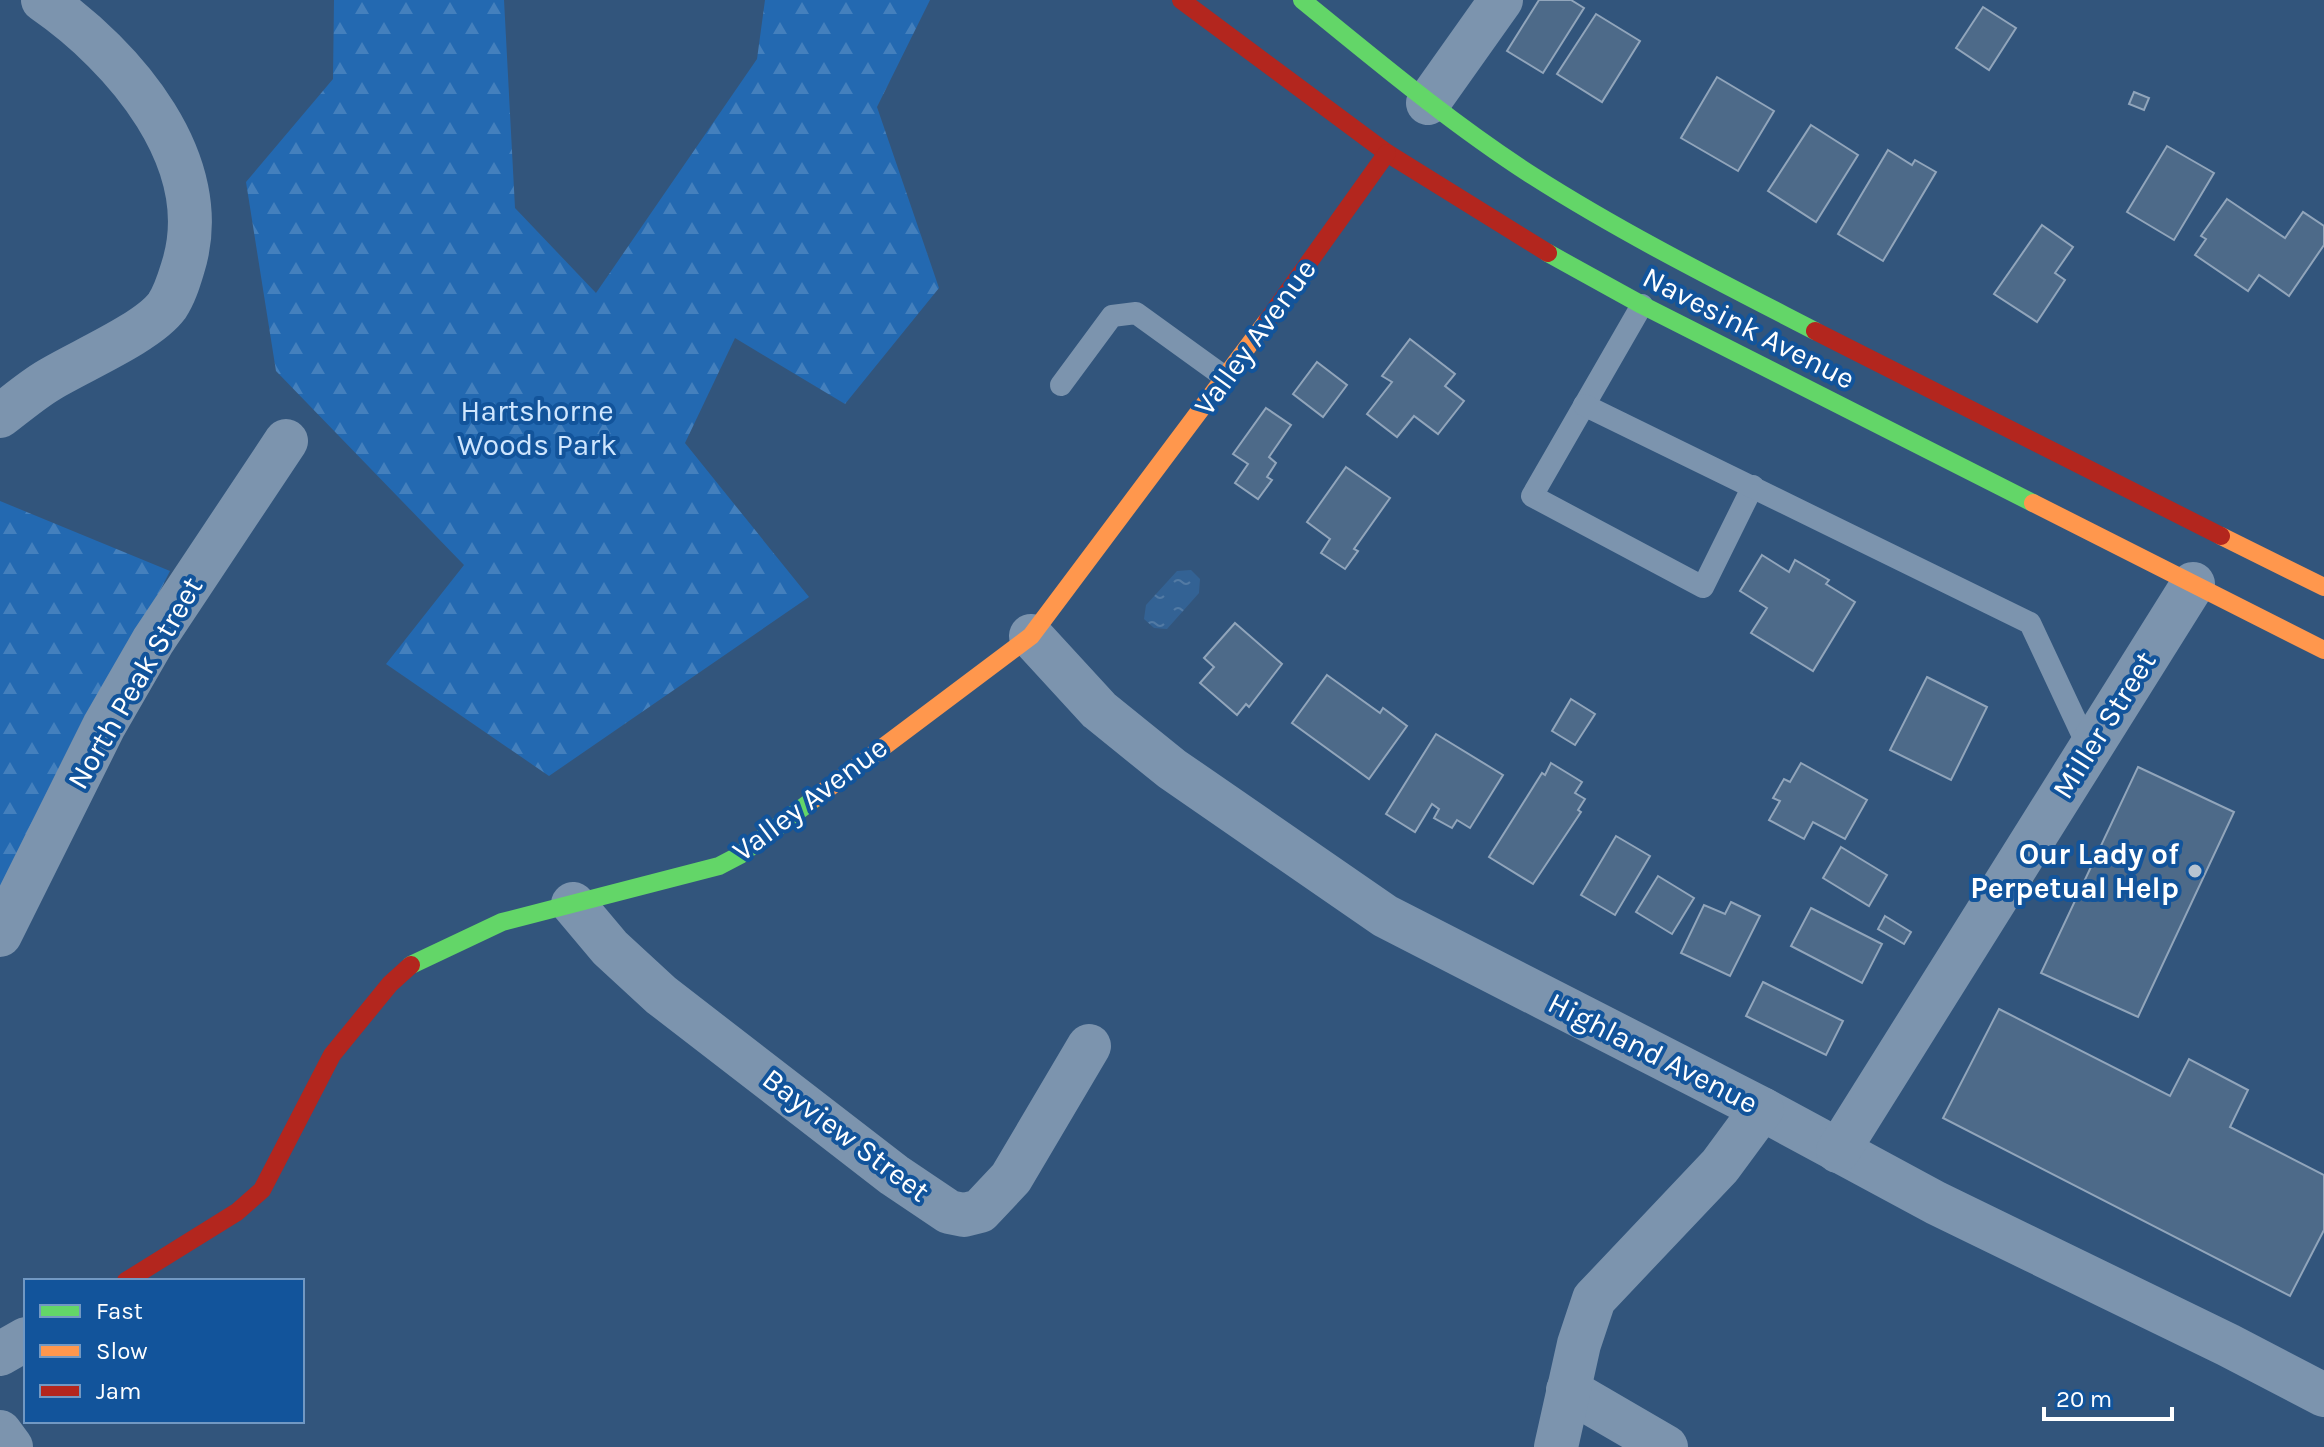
<svg xmlns="http://www.w3.org/2000/svg" width="2324" height="1447" viewBox="0 0 2324 1447" font-family="Karla,sans-serif">
<style>
.forest{fill:url(#forest-firs)}
.water{fill:url(#water-ripples)}
.building{fill:#4d6a89;stroke:#91a5bb;stroke-width:2}
.lines{fill:none;stroke-linecap:round;stroke-linejoin:round}
.lane{stroke:#7c94ae;stroke-width:22}
.street{stroke:#7c94ae;stroke-width:44}
.fast{stroke:#63d668;stroke-width:18}
.slow{stroke:#ff974d;stroke-width:18}
.jam{stroke:#b3261e;stroke-width:18}
.poi-dot{fill:#b7c4d1;stroke:#12549b;stroke-width:3}
.labels{text-anchor:middle;dominant-baseline:central;stroke-width:8;stroke-linejoin:round;paint-order:stroke}
.street-label{font-size:30px;fill:#fff;stroke:#12549b}
.park-label{font-size:30px;fill:#cfe6fe;stroke:#12549b}
.poi-label{font-size:30px;font-weight:bold;fill:#fff;stroke:#12549b;text-anchor:end}
</style>
<defs>
<pattern id="forest-firs" width="22" height="20" patternUnits="userSpaceOnUse" patternTransform="scale(2)"><rect width="22" height="20" fill="#2369b1"/><path d="M5 1l3.5 6h-7zM16 11l3.5 6h-7z" fill="#4480bd"/></pattern>
<pattern id="water-ripples" width="26" height="14" patternUnits="userSpaceOnUse" patternTransform="scale(2)"><rect width="26" height="14" fill="#336294"/><path d="M2 4q2-2 4 0t4 0M15 11q2-2 4 0t4 0" fill="none" stroke="#527aa4"/></pattern>
</defs>
<rect width="100%" height="100%" fill="#32557c"/>
<g class="forest">
<path d="M334,0H504L515,208L596,293L757,59L765,0H930L877,107L939,288L845,404L735,338L685,443L809,597L549,776L386,664L464,565L276,371L246,182L333,79Z"/>
<path d="M0,501L170,571L0,912Z"/>
</g>
<path class="water" d="M1191,570L1200,579L1199,593L1167,629L1154,628L1144,619L1146,605L1177,571Z"/>
<g class="building">
<path d="M1539,0H1571L1584,8L1543,73L1507,51Z"/>
<path d="M1983,7L2016,28L1989,70L1956,48Z"/>
<path d="M1596,14L1640,41L1602,102L1557,74Z"/>
<path d="M1717,77L1774,111L1738,171L1681,138Z"/>
<path d="M2134,92L2149,98L2144,110L2129,104Z"/>
<path d="M1811,125L1858,155L1816,222L1768,191Z"/>
<path d="M2167,146L2214,173L2174,240L2127,212Z"/>
<path d="M1888,150L1912,165L1915,160L1936,172L1883,261L1838,234Z"/>
<path d="M2227,199L2285,238L2303,212L2324,226V245L2289,296L2259,275L2248,291L2195,255L2206,239L2201,236Z"/>
<path d="M2042,225L2073,247L2055,273L2065,280L2037,322L1994,294Z"/>
<path d="M1410,339L1455,374L1445,386L1464,401L1438,434L1414,416L1397,437L1367,414L1392,382L1382,376Z"/>
<path d="M1317,362L1347,385L1323,417L1293,394Z"/>
<path d="M1266,408L1291,425L1269,457L1276,463L1267,477L1272,480L1258,499L1235,483L1248,464L1233,454Z"/>
<path d="M1346,467L1390,498L1354,549L1358,551L1345,569L1321,553L1330,539L1307,522Z"/>
<path d="M1762,555L1789,572L1795,560L1829,580L1826,584L1855,602L1813,671L1751,633L1767,608L1740,591Z"/>
<path d="M1235,623L1282,664L1249,707L1246,704L1237,715L1200,683L1214,667L1204,658Z"/>
<path d="M1327,675L1380,713L1383,708L1407,726L1369,779L1292,723Z"/>
<path d="M1927,677L1987,707L1951,780L1890,750Z"/>
<path d="M1571,699L1595,714L1575,745L1552,731Z"/>
<path d="M1436,734L1503,775L1470,828L1457,820L1452,828L1434,818L1439,809L1432,804L1415,832L1386,814Z"/>
<path d="M1551,763L1582,782L1575,793L1585,799L1578,810L1581,812L1533,884L1489,857L1542,773L1545,775Z"/>
<path d="M1801,763L1867,800L1845,839L1813,822L1804,839L1769,820L1780,801L1773,798L1784,779L1790,782Z"/>
<path d="M2138,767L2234,812L2138,1017L2041,973Z"/>
<path d="M1616,836L1650,856L1615,915L1581,895Z"/>
<path d="M1841,847L1887,875L1869,906L1823,878Z"/>
<path d="M1658,876L1694,898L1672,934L1636,912Z"/>
<path d="M1731,902L1760,916L1730,976L1681,953L1704,905L1725,914Z"/>
<path d="M1811,908L1882,944L1862,983L1791,946Z"/>
<path d="M1885,916L1911,932L1904,944L1878,929Z"/>
<path d="M1763,982L1843,1021L1826,1055L1746,1016Z"/>
<path d="M1999,1009L2170,1096L2189,1059L2248,1090L2230,1127L2324,1175V1230L2290,1296L1943,1118Z"/>
</g>
<g class="lines">
<g class="lane">
<path d="M1642,305L1532,496L1703,587L1753,486"/>
<path d="M1061,385L1112,316L1136,313L1226,378"/>
<path d="M1584,405L2030,623L2089,749"/>
</g>
<g class="street">
<path d="M1428,103L1501,0"/>
<path d="M0,416C16,404 32,390 49,380C80,361 147,333 167,306C175,294 179,280 183,267C216,162 124,56 43,0"/>
<path d="M1031,636L1099,710L1172,769L1385,916L1762,1109L1936,1203L2228,1345L2324,1395"/>
<path d="M573,904L610,948L661,995L894,1175L949,1212L964,1215L980,1211L1011,1178L1089,1046"/>
<path d="M0,935L104,726L153,641L286,441"/>
<path d="M1838,1151L2193,584"/>
<path d="M0,1354L26,1339"/>
<path d="M1568,1390L1666,1447"/>
<path d="M0,1432L11,1447"/>
<path d="M1556,1447L1579,1344L1594,1299L1720,1166L1762,1109"/>
</g>
<g class="fast">
<path d="M1302,0C1377,61 1452,124 1533,176C1624,234 1720,282 1815,331"/>
<path d="M1548,253L1642,305L2033,503"/>
<path d="M411,965L502,922L719,866L740,855L814,799"/>
</g>
<g class="slow">
<path d="M2033,503L2324,650"/>
<path d="M2221,536L2324,587"/>
<path d="M814,799L1031,636L1267,321"/>
</g>
<g class="jam">
<path d="M1181,0L1387,153L1548,253"/>
<path d="M1267,321L1387,153"/>
<path d="M1815,331L2221,536"/>
<path d="M126,1281L237,1212L262,1190L332,1055L390,984L411,965"/>
</g>
</g>
<circle class="poi-dot" cx="2195" cy="871" r="8"/>
<g class="labels">
<g class="street-label">
<text transform="translate(1749 328) rotate(27)">Navesink Avenue</text>
<text transform="translate(1255 337) rotate(-54)">Valley Avenue</text>
<text transform="translate(135 683) rotate(-60)">North Peak Street</text>
<text transform="translate(2104 725) rotate(-58)">Miller Street</text>
<text transform="translate(810 799) rotate(-37)">Valley Avenue</text>
<text transform="translate(1653 1053) rotate(27)">Highland Avenue</text>
<text transform="translate(846 1135) rotate(37)">Bayview Street</text>
</g>
<g class="park-label">
<text x="537" y="411">Hartshorne<tspan x="537" dy="34">Woods Park</tspan></text>
</g>
<g class="poi-label">
<text x="2179" y="854">Our Lady of<tspan x="2179" dy="34">Perpetual Help</tspan></text>
</g>
</g>
<rect x="24" y="1279" width="280" height="144" fill="#12549b" stroke="#7198c3" stroke-width="2"/>
<rect x="40" y="1305" width="40" height="12" fill="#63d668" stroke="#7198c3" stroke-width="2"/>
<text x="96" y="1319" font-size="24" fill="#ffffff">Fast</text>
<rect x="40" y="1345" width="40" height="12" fill="#ff974d" stroke="#7198c3" stroke-width="2"/>
<text x="96" y="1359" font-size="24" fill="#ffffff">Slow</text>
<rect x="40" y="1385" width="40" height="12" fill="#b3261e" stroke="#7198c3" stroke-width="2"/>
<text x="96" y="1399" font-size="24" fill="#ffffff">Jam</text>
<path d="M2044 1407v12h128v-12" fill="none" stroke="#ffffff" stroke-width="4"/>
<text x="2056" y="1407" font-size="24" fill="#ffffff" stroke="#12549b" stroke-width="6" paint-order="stroke">20 m</text>
</svg>
